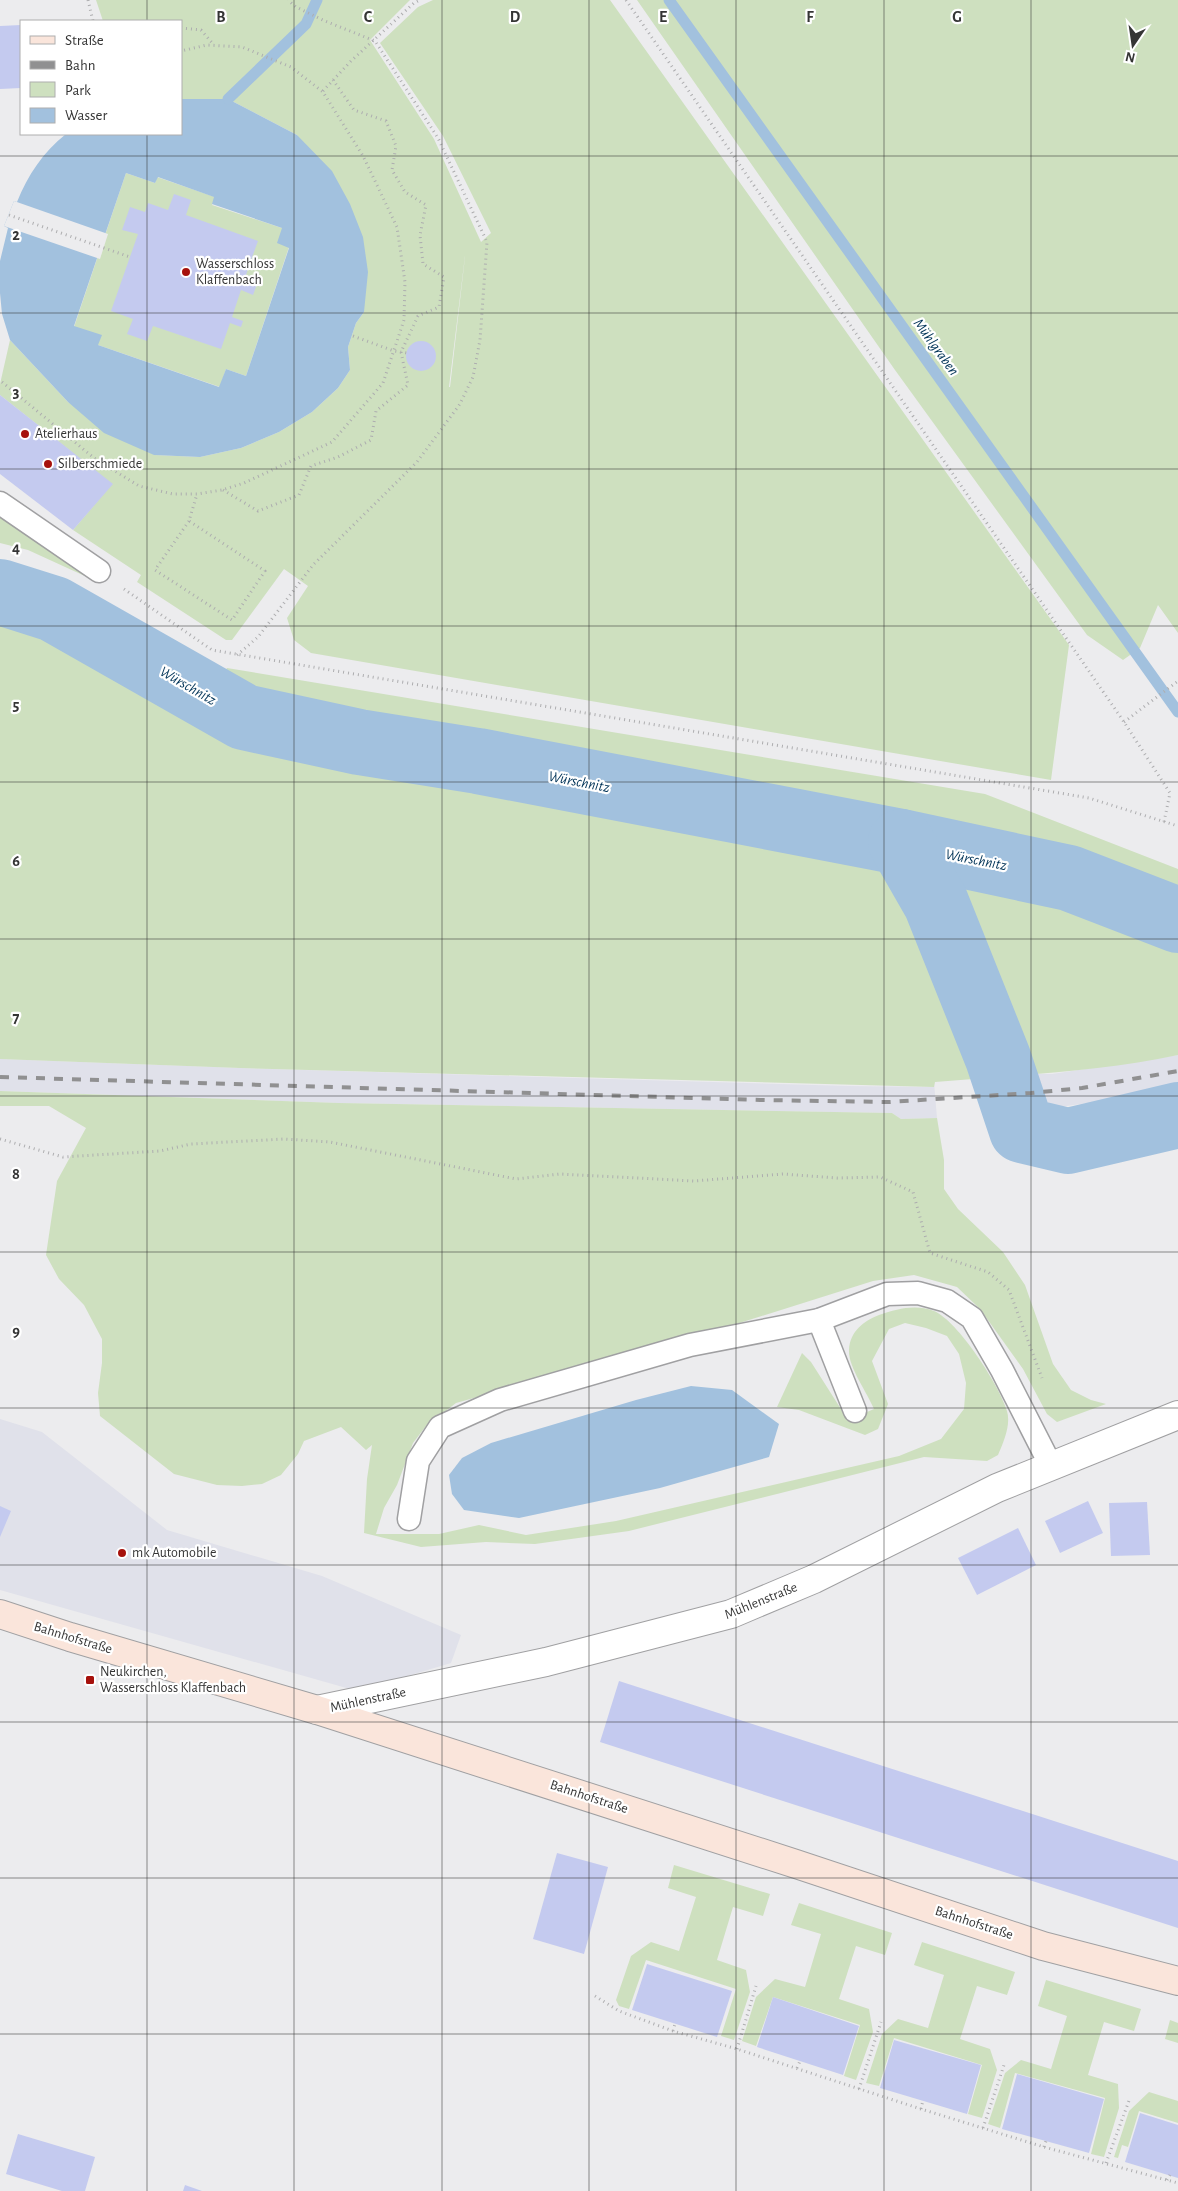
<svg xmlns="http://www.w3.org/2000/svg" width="1178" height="2191" viewBox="0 0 1178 2191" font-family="'Alegreya Sans',sans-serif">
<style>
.built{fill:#e0e1ea}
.green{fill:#cee0bf;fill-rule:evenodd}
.water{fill:#a2c1de;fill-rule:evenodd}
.pier{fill:#ececee}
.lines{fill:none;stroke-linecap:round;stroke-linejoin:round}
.stream{stroke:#a2c1de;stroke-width:11}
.river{stroke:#a2c1de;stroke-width:66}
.building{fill:#c4caef}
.service-casing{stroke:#a0a0a2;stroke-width:25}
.minor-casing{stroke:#a0a0a2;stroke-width:30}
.secondary-casing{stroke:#a0a0a2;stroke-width:30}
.path{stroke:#adadaf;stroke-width:3;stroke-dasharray:1 4;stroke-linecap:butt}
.service{stroke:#fff;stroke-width:22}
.minor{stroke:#fff;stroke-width:28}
.secondary{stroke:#fae5db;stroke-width:28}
.rail{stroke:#909091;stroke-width:4;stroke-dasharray:9 9;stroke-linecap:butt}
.grid{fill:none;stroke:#353535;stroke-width:1;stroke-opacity:0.55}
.poi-dot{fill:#a6110c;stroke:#fff;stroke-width:2}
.labels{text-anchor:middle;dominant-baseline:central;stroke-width:4.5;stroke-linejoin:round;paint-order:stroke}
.poi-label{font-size:14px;fill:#353535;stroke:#fff;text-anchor:start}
.street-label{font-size:14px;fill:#353535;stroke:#fff}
.water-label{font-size:15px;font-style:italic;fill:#003357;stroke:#fff}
.grid-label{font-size:16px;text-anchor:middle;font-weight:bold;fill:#353535;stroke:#fff;stroke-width:4.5;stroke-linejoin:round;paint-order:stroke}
</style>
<rect width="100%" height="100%" fill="#ececee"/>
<g class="built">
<path d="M1178,1055V1090L1032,1111L1029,1074H1052Z"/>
<path d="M0,1059L240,1068L848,1086L934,1087V1082L937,1118L901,1119L892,1113L339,1103L0,1091Z"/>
<path d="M0,1419L42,1432L167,1530L322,1576L461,1635L451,1663L357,1691L0,1590Z"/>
</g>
<g class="green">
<path d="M96,0H410L370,40L434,139L481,242L491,233L443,136L380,43L418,7L433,0H610L1069,645L1051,780L311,653L294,640L287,618L308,586L284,569L232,640H226L137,582L141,575L73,530L112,484L0,395V384L10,340L68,402L155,455L200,457L241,448L279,432L312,412L338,388L350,370L348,347L356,323L364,312L297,135L228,99H181V21H103ZM465,256V257L450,387H449Z"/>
<path d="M637,0H1178V633L1158,605L1140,648L1123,660L1087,635L895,370Z"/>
<path d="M126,173L155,183L157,177L215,197L212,205L282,228L289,247L246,376L226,369L220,387L98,345L74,327Z"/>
<path d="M0,513L87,577L28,550L0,543Z"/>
<path d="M0,620L36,631L242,730L355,760L935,860L1066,891L1178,942V1055C1098,1072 1016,1075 935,1082L934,1087L240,1068L0,1059Z"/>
<path d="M227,668L985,794L1178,869V906L1072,869L905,828L478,747L361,730L249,706L215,687Z"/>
<path d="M0,1091L339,1103L892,1113L901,1119L937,1118L944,1160V1189L958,1209L1003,1252L1025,1285L1053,1364L1071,1390L1091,1400L1106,1404L1057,1422L1047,1414L1023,1369L980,1309L957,1287L914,1275L873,1281L733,1325L456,1403L426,1426L413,1443L397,1485L384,1508L376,1534H439L479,1525L526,1535L616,1521L899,1456L941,1439L964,1409L966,1383L959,1354L947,1336L926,1328L905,1323L889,1329L872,1361L888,1404L878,1429L865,1435L799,1410L777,1407L802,1353L811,1362L848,1420L874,1409C867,1392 848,1367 849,1350C850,1332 863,1321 879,1315C898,1309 914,1304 934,1311C958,1321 1000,1386 1007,1411C1011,1425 1004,1441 998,1455L987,1461L924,1457L629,1531L535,1544L486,1542L421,1547L364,1533L367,1479L372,1445L366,1450L341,1427L304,1441L298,1454L281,1475L262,1484L242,1486L217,1485L174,1474L100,1416L98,1393L102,1363V1339L84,1305L59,1279L46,1255L57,1181L86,1128L49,1106H0Z"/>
<path d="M674,1865L770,1894L763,1916L733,1907L717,1960L746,1970L750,1992L734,2040L721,2036L736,1989L646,1960L629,2009L619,2006L616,2000L631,1956L651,1942L679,1951L696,1897L668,1888Z"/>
<path d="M799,1903L892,1933L885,1955L856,1946L839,1999L869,2009L873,2032L856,2080L844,2076L860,2025L773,1997L756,2046L742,2041L756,1997L775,1979L805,1987L821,1934L791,1925Z"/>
<path d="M922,1942L1015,1972L1007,1995L977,1986L960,2039L990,2049L997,2070L982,2118L968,2114L982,2065L894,2038L879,2086L866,2083L882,2034L898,2019L928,2028L944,1975L914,1965Z"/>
<path d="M1046,1980L1141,2009L1134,2031L1104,2022L1088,2075L1118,2084L1119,2108L1104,2157L1091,2154L1105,2098L1015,2073L1000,2128L988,2124L1005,2073L1021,2060L1051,2069L1067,2016L1038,2006Z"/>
<path d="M1170,2020L1178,2023V2043L1165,2039Z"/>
<path d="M1149,2092L1178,2101V2123L1139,2111L1128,2147L1122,2145L1118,2158L1114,2157L1129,2111Z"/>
</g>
<g class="water">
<path d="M181,99H228L297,135L332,171L350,204L363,237L368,272L364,312L356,323L348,347L350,370L338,388L312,412L279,432L241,448L200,457L154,455L104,433L68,402L10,340L2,314L0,293V261L8,228L4,226L14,201L17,202C28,175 43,152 66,134H181ZM126,173L155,183L158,177L214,197L212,204L282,228L277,243L289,248L246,376L226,369L219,387L98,345L102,335L74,326Z"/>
<path d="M691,1386L732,1390L779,1424L769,1457L660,1488L519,1518L464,1510L452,1494L449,1475L462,1458L491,1443L636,1400Z"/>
</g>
<path class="pier" d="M14,201L108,234L100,259L4,226Z"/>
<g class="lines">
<g class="stream">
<path d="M669,0L1178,712"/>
<path d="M228,99L306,24L317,0"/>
</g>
<g class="river">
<path d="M0,592L54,609L244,717L359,742L478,761L901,842L1069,878L1178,920"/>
<path d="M901,842L936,903L998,1058L1022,1130L1068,1141L1178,1115"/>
</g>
</g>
<g class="building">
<path d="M21,25V88L0,89V26Z"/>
<path d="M174,194L191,200L186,215L258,241L251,260L264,264L262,270L249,266L246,275L259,279L253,295L241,290L232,317L243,321L241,327L230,323L221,349L153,326L147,341L127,334L133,319L111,311L138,234L122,230L130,207L145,212L148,203L168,210Z"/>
<circle cx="421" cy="356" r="15"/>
<path d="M0,395L113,484L73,530L0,474Z"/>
<path d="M1088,1501L1103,1533L1060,1553L1045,1521Z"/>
<path d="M1147,1502L1150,1555L1111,1556L1109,1503Z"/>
<path d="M0,1506L11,1511L0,1537Z"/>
<path d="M1018,1528L1036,1565L977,1595L958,1558Z"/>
<path d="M619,1681L1178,1861V1928L600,1742Z"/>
<path d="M557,1853L608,1867L584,1954L533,1939Z"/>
<path d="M647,1964L732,1991L717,2037L632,2010Z"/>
<path d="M773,1997L859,2026L843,2075L757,2047Z"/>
<path d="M894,2040L981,2065L967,2114L880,2088Z"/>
<path d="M1017,2074L1104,2099L1089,2153L1002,2129Z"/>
<path d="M1140,2113L1178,2125V2178L1125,2162Z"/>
<path d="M18,2134L95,2157L85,2191H62L6,2174Z"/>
<path d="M185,2185L202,2191H183Z"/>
</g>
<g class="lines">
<defs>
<g id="service">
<path d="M0,503L99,571"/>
<path d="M819,1320L855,1411"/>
<path d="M409,1519L418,1461L440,1427L500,1400L690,1345L819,1320L887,1294L918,1293L947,1301L972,1318L1002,1370L1051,1466"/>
</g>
<path id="minor" d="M317,1710L546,1662L731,1614L814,1579L997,1488L1178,1415"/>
<path id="secondary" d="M0,1614L70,1637L317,1710L796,1864L1043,1946L1178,1981"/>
</defs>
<use href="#service" class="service-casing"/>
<use href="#minor" class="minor-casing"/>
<use href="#secondary" class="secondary-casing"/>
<g class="path">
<path d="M88,0L93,21"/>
<path d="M626,0L1124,722L1170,793L1164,822"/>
<path d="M181,28L201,30L214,45"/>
<path d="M323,91L351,61L414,3L420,0"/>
<path d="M9,215L130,257"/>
<path d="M353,336L394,351L407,353"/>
<path d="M2,382L94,458L139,486L173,494H197L222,490L244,483L332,442L383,383L404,320L405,282L397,227L363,156L323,92L291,67L242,47L207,45L181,51"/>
<path d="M223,490L258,511L299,495L311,466L338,457L371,440L376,411L408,385L401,352L418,316L439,307L444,277L423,264L420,235L426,205L405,192L392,170L396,146L386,121L354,110L333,80"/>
<path d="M189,521L155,570L232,620L265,571L189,521L197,494"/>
<path d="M124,589L212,650L1089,798L1178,826"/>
<path d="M237,655L258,637L313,565L417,462L460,404L473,377L480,340L487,242L438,138L375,41L325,21L296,7L288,0"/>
<path d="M1124,722L1178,681"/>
<path d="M0,1139L63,1157L160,1151L191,1144L284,1139L330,1142L516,1179L560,1174L694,1181L783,1174L837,1178L880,1177L913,1192L930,1253L988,1272L1009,1290L1042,1378"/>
<path d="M595,1996L619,2011L673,2031L737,2049L921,2109L1044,2147L1178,2183"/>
<path d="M673,2031L675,2024"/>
<path d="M737,2049L756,1986"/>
<path d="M797,2068L800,2061"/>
<path d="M859,2089L881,2022"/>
<path d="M921,2109L923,2100"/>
<path d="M983,2128L1005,2062"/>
<path d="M1044,2147L1046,2141"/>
<path d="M1106,2163L1130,2098"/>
<path d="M1167,2180L1170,2175"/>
</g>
<use href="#service" class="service"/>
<use href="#minor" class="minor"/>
<use href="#secondary" class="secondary"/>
<path class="rail" d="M0,1077L760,1100L889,1102L1031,1093L1082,1088L1178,1071"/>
</g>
<path class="grid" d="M147,0V21M294,0V2191M442,0V2191M589,0V2191M736,0V2191M884,0V2191M1031,0V2191M147,134V2191M0,156H1178M0,313H1178M0,469H1178M0,626H1178M0,782H1178M0,939H1178M0,1096H1178M0,1252H1178M0,1408H1178M0,1565H1178M0,1722H1178M0,1878H1178M0,2034H1178"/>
<g class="poi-dot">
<circle cx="186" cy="272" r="5"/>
<circle cx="25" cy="434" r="5"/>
<circle cx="48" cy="464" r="5"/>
<circle cx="122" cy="1553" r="5"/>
<rect x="85" y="1675" width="10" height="10" rx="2.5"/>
</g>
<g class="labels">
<g class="poi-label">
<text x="196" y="264">Wasserschloss<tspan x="196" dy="16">Klaffenbach</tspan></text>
<text x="35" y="434">Atelierhaus</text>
<text x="58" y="464">Silberschmiede</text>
<text x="132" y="1553">mk Automobile</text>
<text x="100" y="1672">Neukirchen,<tspan x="100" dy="16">Wasserschloss Klaffenbach</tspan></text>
</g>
<g class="street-label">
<text transform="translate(761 1601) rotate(-22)">Mühlenstraße</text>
<text transform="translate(73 1638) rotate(17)">Bahnhofstraße</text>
<text transform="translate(368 1700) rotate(-12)">Mühlenstraße</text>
<text transform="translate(589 1797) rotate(18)">Bahnhofstraße</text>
<text transform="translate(974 1923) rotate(18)">Bahnhofstraße</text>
</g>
<g class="water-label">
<text transform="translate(936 347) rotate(54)">Mühlgraben</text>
<text transform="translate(188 686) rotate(30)">Würschnitz</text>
<text transform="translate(579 782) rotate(11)">Würschnitz</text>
<text transform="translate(976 860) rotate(11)">Würschnitz</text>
</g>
</g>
<g class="grid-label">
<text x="221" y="22">B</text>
<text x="368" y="22">C</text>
<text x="515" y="22">D</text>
<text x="663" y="22">E</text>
<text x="810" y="22">F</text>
<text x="957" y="22">G</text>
<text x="16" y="240">2</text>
<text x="16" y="397">3</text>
<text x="16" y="553">4</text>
<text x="16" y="710">5</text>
<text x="16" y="866">6</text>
<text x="16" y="1023">7</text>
<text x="16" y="1179">8</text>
<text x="16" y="1336">9</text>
</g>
<rect x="20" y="20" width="162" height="115" fill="#ffffff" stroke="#aeaeae"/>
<rect x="30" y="36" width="25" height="8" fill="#fae5db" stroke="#aeaeae"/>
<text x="65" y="45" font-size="15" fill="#353535">Straße</text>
<rect x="30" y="61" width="25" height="8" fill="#909091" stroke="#aeaeae"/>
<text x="65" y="70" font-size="15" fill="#353535">Bahn</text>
<rect x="30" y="82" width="25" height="15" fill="#cee0bf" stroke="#aeaeae"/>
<text x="65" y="95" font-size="15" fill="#353535">Park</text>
<rect x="30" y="108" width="25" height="15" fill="#a2c1de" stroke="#aeaeae"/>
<text x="65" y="120" font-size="15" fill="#353535">Wasser</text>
<g transform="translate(1133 45) rotate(193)" stroke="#ffffff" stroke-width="4" paint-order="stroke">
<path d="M0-4L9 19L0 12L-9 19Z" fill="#353535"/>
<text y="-8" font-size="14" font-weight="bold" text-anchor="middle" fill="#353535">N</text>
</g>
</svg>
